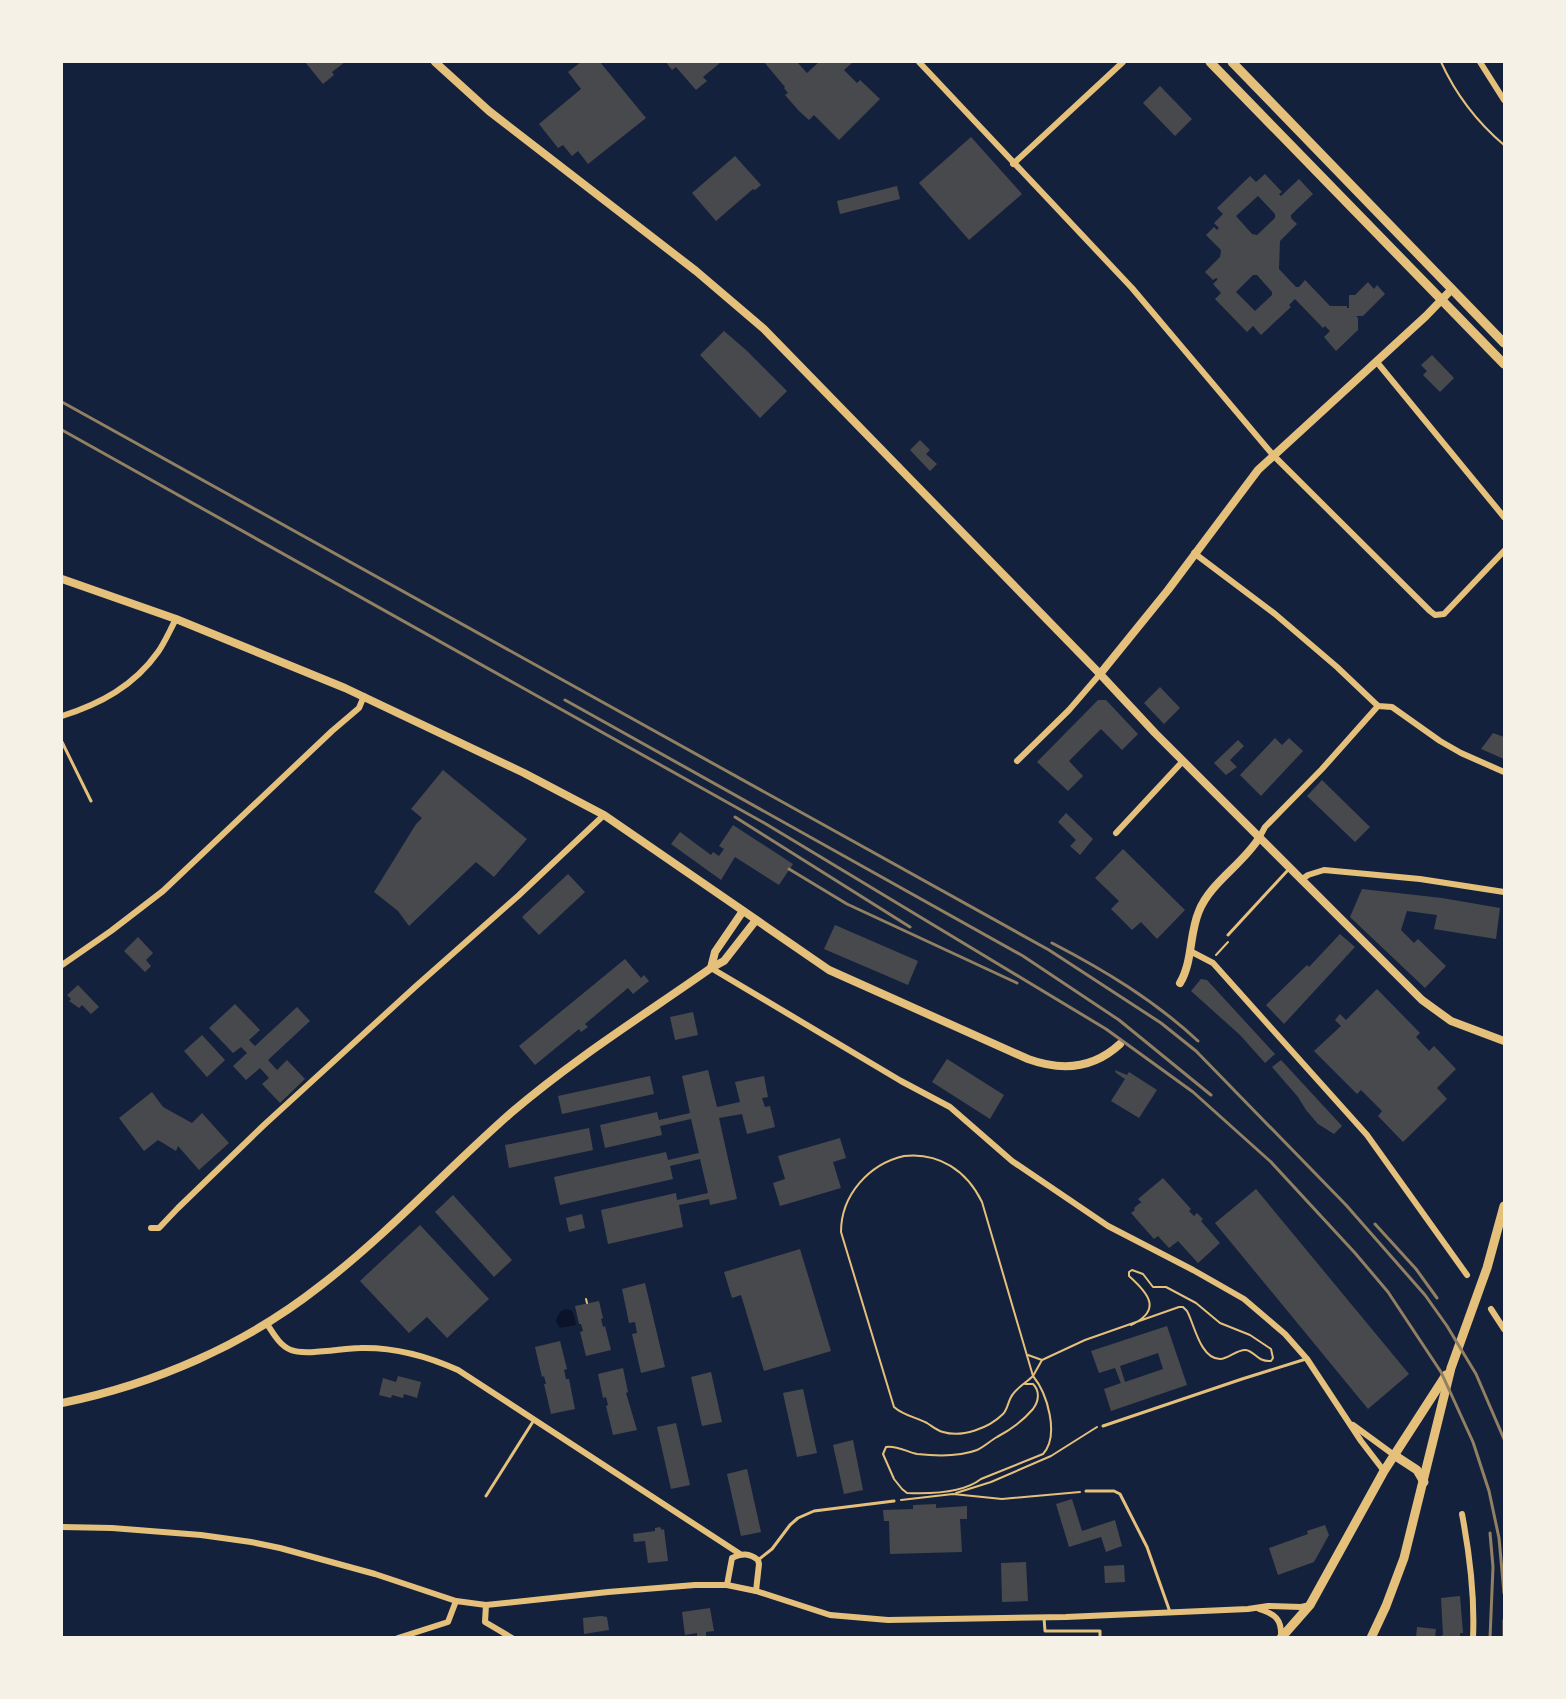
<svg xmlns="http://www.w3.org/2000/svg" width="1566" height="1699" viewBox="0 0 1566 1699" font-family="'Sofia Sans Condensed',sans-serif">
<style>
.water{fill:#0b132b}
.building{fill:#48494c;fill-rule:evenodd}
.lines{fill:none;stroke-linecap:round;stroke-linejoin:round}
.path{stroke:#e5c07b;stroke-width:2}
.service{stroke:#e5c07b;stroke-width:3}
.minor{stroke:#e5c07b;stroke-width:6}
.tertiary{stroke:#e5c07b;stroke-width:8}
.primary{stroke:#e5c07b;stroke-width:9}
.rail{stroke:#918062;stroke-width:3}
</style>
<rect width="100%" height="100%" fill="#14213d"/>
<path class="water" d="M565,1309L571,1310L574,1314L576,1325L560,1328L556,1321C558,1315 559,1312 565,1309Z"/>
<g class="building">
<path d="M305,62H345L332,72L334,75L323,84Z"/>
<path d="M581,62H600L646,118L588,164L578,151L572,156L563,145L558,148L539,124L581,89L568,72Z"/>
<path d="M666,62H721L703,77L707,81L696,90L676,67L672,70Z"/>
<path d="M764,62H797L807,73L819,62H853L844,70L857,83L860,80L880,99L839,140L814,115L809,120L799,111L785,95L788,93L784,88L785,87Z"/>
<path d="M1160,86L1192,119L1175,136L1143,103Z"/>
<path d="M971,137L1022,194L969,240L919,183Z"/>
<path d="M735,156L761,185L755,190L753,189L716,221L692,193Z"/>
<path d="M1265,174L1282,192L1279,194L1281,196L1299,179L1313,194L1291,215V218L1297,224L1280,241L1279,269L1296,287H1299L1305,280L1330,306H1347V308H1349V295H1355L1368,282L1374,289L1377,285L1385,294L1363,316H1356L1358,318V330L1336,351L1324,337L1330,331L1325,326L1323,328L1295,299L1289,305L1291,307L1261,335L1253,326L1247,332L1215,299L1221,293L1213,284L1218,279L1216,278L1213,280L1205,272L1220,257L1221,250L1206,235L1214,227L1217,230L1219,228L1214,223L1223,214L1217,208L1250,176L1256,182ZM1258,196L1275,214V218L1257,235L1252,234L1236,216ZM1253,275H1257L1272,292V295L1255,311L1236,292Z"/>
<path d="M897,186L900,199L840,214L837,201Z"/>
<path d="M724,331L746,350L787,391L760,418L700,355Z"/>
<path d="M1432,355L1454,378L1440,392L1423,375L1427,371L1421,365Z"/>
<path d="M920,440L930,450L926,454L937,464L930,471L910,450Z"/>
<path d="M1160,687L1180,708L1164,724L1144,703Z"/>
<path d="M1098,700H1106L1138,734L1122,750L1101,729L1069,761L1083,776L1068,791L1037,762Z"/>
<path d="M1493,733L1504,737V759L1481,749Z"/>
<path d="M1275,738L1282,745L1289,738L1303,751L1261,796L1240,775Z"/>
<path d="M1238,740L1244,746L1230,760L1237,767L1226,775L1214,763Z"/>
<path d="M443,770L527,839L494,877L476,862L409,926L398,911L374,892L416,824L422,818L411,809Z"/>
<path d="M1322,780L1370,827L1355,842L1307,796Z"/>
<path d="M1066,813L1093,839L1080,855L1070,846L1076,840L1058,822Z"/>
<path d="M733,825L793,864L779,885L735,857L721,880L671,844L680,832L711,855L713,852L719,856L724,849L719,846Z"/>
<path d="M1123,849L1185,910L1157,939L1141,922L1132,930L1111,909L1119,901L1095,878Z"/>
<path d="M568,874L585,892L539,935L522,917Z"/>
<path d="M1362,889L1442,898L1500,908L1496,939L1434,929L1437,915L1407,911L1401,930L1414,943L1418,939L1446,966L1425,988L1350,917Z"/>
<path d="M835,925L918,961L908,985L824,949Z"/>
<path d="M1340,934L1355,947L1284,1024L1266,1005L1307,965L1309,967Z"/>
<path d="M138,937L153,953L146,960L151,966L145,972L124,951Z"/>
<path d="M625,959L641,978L644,975L649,981L633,994L628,988L585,1024L588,1027L581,1032L579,1029L535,1065L519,1046Z"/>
<path d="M1201,979L1207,980L1275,1054L1265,1063L1240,1035L1191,991Z"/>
<path d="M78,985L99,1007L91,1014L82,1005L79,1008L69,1001L71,999L67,995Z"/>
<path d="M1377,989L1420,1033L1416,1037L1429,1051L1434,1046L1456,1069L1437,1088L1447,1099L1403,1142L1378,1116L1382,1111L1361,1090L1357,1094L1314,1051L1341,1026L1335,1020L1340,1014L1346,1020Z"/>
<path d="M235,1004L260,1030L249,1040L255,1046L297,1007L310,1021L268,1060L277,1070L287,1060L305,1079L280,1103L262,1084L269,1078L260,1068L246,1080L233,1066L247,1053L241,1047L233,1053L209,1028Z"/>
<path d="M693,1012L698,1035L675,1040L670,1017Z"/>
<path d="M202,1035L225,1060L207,1077L184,1051Z"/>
<path d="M947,1059L1004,1095L990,1119L932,1082Z"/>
<path d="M1281,1060L1342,1126L1334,1134L1318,1124L1306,1110L1298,1097L1272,1067Z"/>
<path d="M708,1070L717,1107L740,1102L735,1082L764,1076L768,1097L762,1098L765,1107L770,1106L775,1127L747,1134L742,1114L719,1118L737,1199L710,1205L709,1199L679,1205L683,1227L608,1244L601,1210L676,1193L677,1200L708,1193L700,1159L670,1166L673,1179L560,1205L554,1177L666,1152L668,1160L699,1153L691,1119L660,1126L662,1135L605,1148L600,1125L657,1112L659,1120L690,1113L682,1076Z"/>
<path d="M1115,1070L1127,1075L1129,1072L1157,1090L1139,1118L1111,1101L1125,1079L1116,1073Z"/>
<path d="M650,1076L654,1094L562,1114L558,1096Z"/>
<path d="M152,1092L163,1107L192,1123L202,1113L229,1143L199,1170L178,1146L176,1151L158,1140L144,1151L119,1118Z"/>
<path d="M589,1128L593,1150L509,1168L505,1145Z"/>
<path d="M840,1138L846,1158L833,1162L841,1188L780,1206L773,1183L785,1179L778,1156Z"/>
<path d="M1163,1178L1191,1209L1189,1211L1194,1216L1197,1213L1203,1219L1201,1221L1220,1243L1198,1263L1178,1241L1169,1248L1158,1236L1154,1239L1131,1213L1135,1210L1134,1208L1140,1203H1142L1138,1199Z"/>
<path d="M1256,1189L1409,1374L1368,1409L1215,1223Z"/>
<path d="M453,1195L512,1260L494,1277L435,1212Z"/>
<path d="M582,1214L585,1228L569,1232L566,1218Z"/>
<path d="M420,1225L489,1299L447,1338L427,1317L409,1333L360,1281Z"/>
<path d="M800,1249L831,1351L764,1371L741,1295L732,1298L724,1272Z"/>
<path d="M645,1283L665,1367L641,1373L632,1334L637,1333L635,1322L629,1323L622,1289Z"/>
<path d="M599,1301L603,1318L601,1319L603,1327L605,1326L611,1350L586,1356L580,1332L583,1331L581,1324H579L575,1306Z"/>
<path d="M1167,1326L1187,1385L1111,1411L1104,1389L1121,1383L1120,1381L1115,1368L1099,1373L1091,1351ZM1158,1353L1163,1369L1125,1382L1120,1366Z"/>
<path d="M560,1341L567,1369L564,1370L566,1379H569L575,1409L551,1414L544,1384H546L544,1376L542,1377L535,1347Z"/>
<path d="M623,1368L628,1392L626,1393L637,1430L613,1435L606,1406L608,1405L606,1397L603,1398L598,1374Z"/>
<path d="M711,1372L722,1422L702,1426L691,1377Z"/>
<path d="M398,1376L421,1382L417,1398L404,1394L403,1398L392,1395L391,1398L379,1395L383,1378L396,1382Z"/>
<path d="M803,1389L817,1453L797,1457L783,1393Z"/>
<path d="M676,1423L690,1485L671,1489L657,1427Z"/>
<path d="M853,1440L863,1490L844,1494L833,1445Z"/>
<path d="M747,1469L761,1532L741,1536L727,1474Z"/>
<path d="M1072,1499L1082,1531L1115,1520L1122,1546L1106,1552L1101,1537L1069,1547L1056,1504Z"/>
<path d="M936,1504V1508L967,1506V1519H960L962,1552L890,1554L889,1521H884L883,1510L913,1509V1505Z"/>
<path d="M1325,1525L1329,1535L1314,1562L1278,1575L1269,1548L1308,1534L1307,1531Z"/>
<path d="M660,1527L662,1530L664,1529L668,1561L648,1563L645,1541L634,1542L633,1534L655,1531V1528Z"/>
<path d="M1026,1562L1028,1601L1002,1602L1001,1563Z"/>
<path d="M1124,1565L1125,1582L1105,1583L1104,1566Z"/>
<path d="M1460,1596L1463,1633H1460V1638H1436L1443,1635L1441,1598Z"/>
<path d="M710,1608L714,1631L706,1632V1638H697V1633L685,1635L682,1612Z"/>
<path d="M601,1616L607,1617L609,1630L584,1634L583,1618Z"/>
<path d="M1417,1627L1436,1629L1435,1638H1416Z"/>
</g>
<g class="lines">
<g class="path">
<path d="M1441,62C1456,95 1477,122 1504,145"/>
<path d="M1216,955L1228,942"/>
<path d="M904,1156C939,1152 967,1171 982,1202L1033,1376C1027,1382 1018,1387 1013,1394C1008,1400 1008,1409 1003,1414C989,1428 962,1438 943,1432C936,1430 932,1426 927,1423C916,1417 904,1416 894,1407L841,1232C841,1195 869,1164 904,1156Z"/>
<path d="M586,1299L587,1303"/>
<path d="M1028,1355L1042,1360"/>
<path d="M1025,1384H1033C1040,1391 1039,1401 1033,1409C1023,1421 1010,1430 997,1437C990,1441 984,1447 977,1450C959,1457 936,1456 917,1454C907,1452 896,1445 886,1447L883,1454L894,1479L902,1489L907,1493C930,1494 963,1493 981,1479L1043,1454C1060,1435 1047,1393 1033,1376L1042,1360L1085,1340L1179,1307H1183L1187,1311C1194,1323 1200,1359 1220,1359C1229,1359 1237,1349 1246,1350C1256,1352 1257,1362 1271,1361L1273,1358L1271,1349L1250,1335L1220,1323L1196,1303L1166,1287H1153L1143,1274L1132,1270L1129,1272V1276C1148,1293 1163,1310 1131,1325"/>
<path d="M956,1493L991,1482L1051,1456L1097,1427"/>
<path d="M901,1500L953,1494L1002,1499L1080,1492"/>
</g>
<g class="service">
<path d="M62,742L91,801"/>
<path d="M1228,935L1288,870"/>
<path d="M1103,1426L1242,1379L1306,1359"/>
<path d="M1086,1491H1114L1120,1494L1147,1547L1170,1612"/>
<path d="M486,1496L534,1420"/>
<path d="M758,1560L772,1549L790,1525L798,1518L814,1511L894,1501"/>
<path d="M1044,1618L1045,1631H1100V1638"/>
</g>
<g class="minor">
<path d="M919,62L1132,288L1273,455L1430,611L1435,615L1444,614L1504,551"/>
<path d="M1480,62L1504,100"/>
<path d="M1013,164L1123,62"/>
<path d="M1376,361L1504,517"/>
<path d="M1194,553L1275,614L1337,667L1378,706L1392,707L1440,741L1461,753L1504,772"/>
<path d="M62,716C100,704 134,686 158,652C165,642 170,630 176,619"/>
<path d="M1017,761L1069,710L1100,674"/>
<path d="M1116,833L1183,761"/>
<path d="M1259,838L1265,827L1322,769L1378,706"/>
<path d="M1301,880L1308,875L1324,870L1420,879L1504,892"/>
<path d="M1190,951L1213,963L1367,1135L1467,1275"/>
<path d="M62,965L111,931L163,891L332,731L359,708L364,696"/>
<path d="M711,968L901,1081L950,1107L1012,1161L1108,1226L1193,1270L1244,1299L1285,1334L1307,1359L1361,1441L1384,1471"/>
<path d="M151,1228H159L178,1208L264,1125L415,987L518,896L604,815"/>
<path d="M1491,1309L1504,1329"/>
<path d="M267,1324C273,1333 280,1346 291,1350C305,1356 344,1348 360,1348C395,1347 427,1356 458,1370L740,1554"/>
<path d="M1353,1425L1394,1455"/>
<path d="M1462,1514C1470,1556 1475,1595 1473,1638"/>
<path d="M62,1527L112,1528L201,1535L251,1542L280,1548L375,1574L456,1601L486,1605L608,1592L695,1585H727L756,1591L830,1615L888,1620L1066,1617L1248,1609L1268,1606L1301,1607L1310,1605"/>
<path d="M727,1585L732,1558C742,1553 749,1553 758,1560L759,1564L756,1591"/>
<path d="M486,1605L485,1622L512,1638"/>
<path d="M1259,1609C1275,1614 1282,1619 1281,1637"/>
<path d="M398,1638L448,1622L456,1601"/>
</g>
<g class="tertiary">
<path d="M435,62L489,111L696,271L764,329L1100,674L1155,733L1422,1000L1451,1021L1504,1041"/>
<path d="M62,579L176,619L345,688L524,773L604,815L829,970L1028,1059C1061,1071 1093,1069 1120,1044"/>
<path d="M1100,674L1168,590L1258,470L1426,316L1452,289"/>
<path d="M711,968L715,952L743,911"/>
<path d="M1180,983C1193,961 1189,934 1199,911C1210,883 1243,864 1259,838"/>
<path d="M62,1403C155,1384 245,1345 320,1286C389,1233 447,1169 512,1112C574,1059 644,1015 711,968L724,961L756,920"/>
</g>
<g class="primary">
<path d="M1210,62L1504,364"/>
<path d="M1232,62L1504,343"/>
<path d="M1394,1455L1417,1470L1424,1482"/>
<path d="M1281,1638L1310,1605L1384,1471L1446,1375"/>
<path d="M1371,1638L1386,1606L1404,1558L1451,1368L1487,1268L1504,1206"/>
</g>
<g class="rail">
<path d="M62,402L1049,950L1161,1023L1196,1051L1346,1205L1425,1295L1447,1326L1476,1374L1504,1439"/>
<path d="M62,430L766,824L1106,1029L1193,1092L1271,1162L1355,1253L1388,1292L1441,1372L1473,1442L1489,1491L1499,1538L1504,1593"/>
<path d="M565,700L1023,956L1119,1020L1211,1095"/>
<path d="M735,817L910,927"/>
<path d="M789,869L847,904L1017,983"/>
<path d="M1052,943C1104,970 1154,1000 1198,1041"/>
<path d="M1375,1224L1416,1269L1437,1298"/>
<path d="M1490,1533L1493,1567L1490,1638"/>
<path d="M1504,1638V1620"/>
</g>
</g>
<rect width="1566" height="1699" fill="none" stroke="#f6f1e7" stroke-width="126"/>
</svg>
